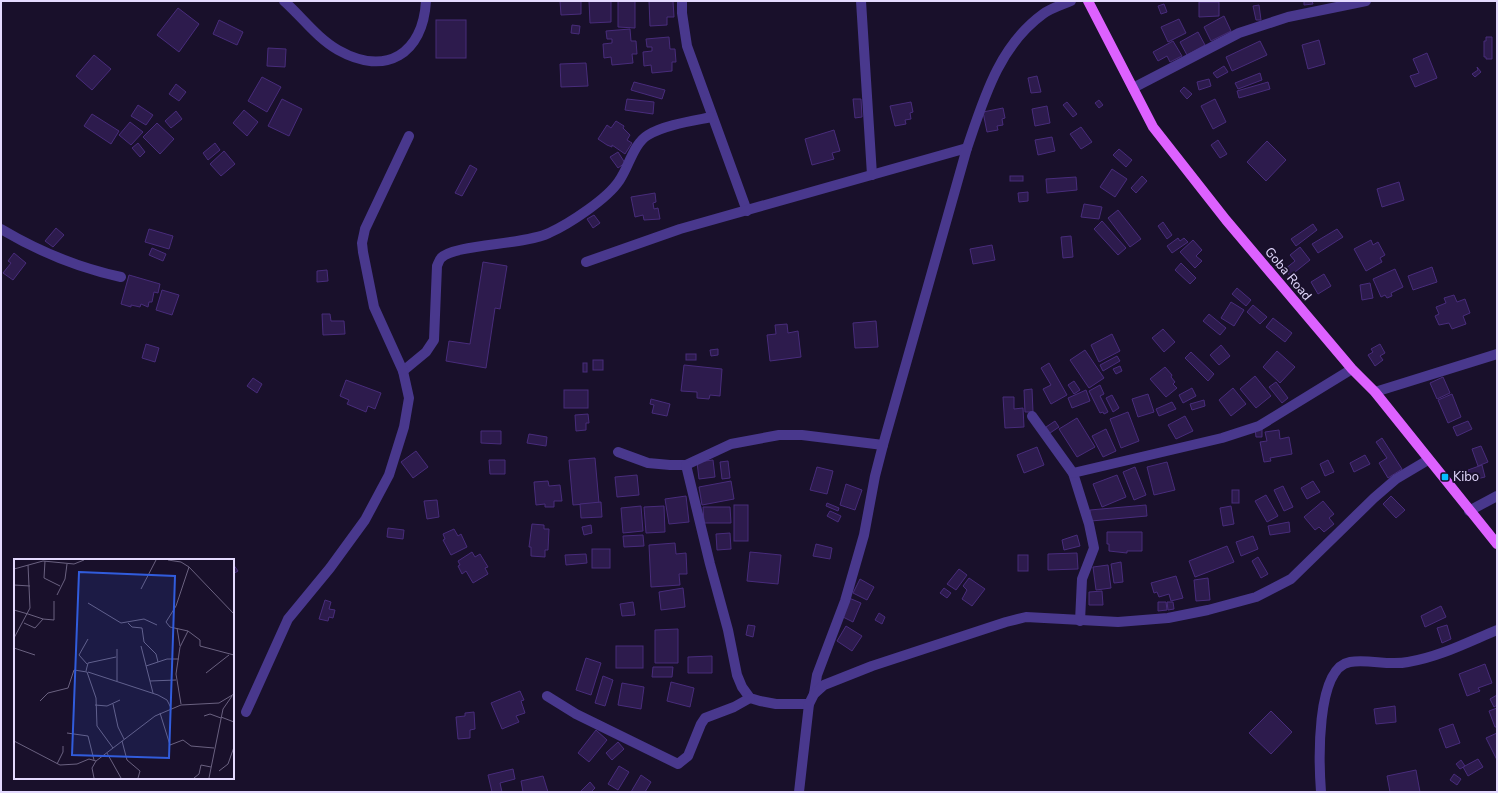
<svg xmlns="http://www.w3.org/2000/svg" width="1498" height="793" viewBox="0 0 1498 793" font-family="'Nunito Sans',sans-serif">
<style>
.building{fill:#2d1b4d;stroke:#482c7b}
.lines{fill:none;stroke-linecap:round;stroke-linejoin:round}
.minor{stroke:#49388d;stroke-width:10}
.major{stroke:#dd61ff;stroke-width:10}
.poi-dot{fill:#06bfff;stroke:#19102b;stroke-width:1.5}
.labels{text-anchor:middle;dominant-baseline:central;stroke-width:4;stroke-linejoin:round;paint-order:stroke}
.street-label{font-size:13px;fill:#e4daff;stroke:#19102b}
.poi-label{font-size:13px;fill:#e4daff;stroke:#19102b;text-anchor:start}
.inset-road{fill:none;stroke:#6a6180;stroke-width:1}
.view{fill:#315cdc;fill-opacity:0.15;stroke:#315cdc;stroke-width:2}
.inset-edge{fill:none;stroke:#e4daff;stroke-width:2}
</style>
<rect width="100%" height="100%" fill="#19102b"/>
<g class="building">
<path d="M560,1H581V14L561,15Z"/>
<path d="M589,1H611V22L590,23Z"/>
<path d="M618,1H635V28L618,27Z"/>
<path d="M649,1H673L674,17H667V25L650,26Z"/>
<path d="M1304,1H1312L1313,4L1304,5Z"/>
<path d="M1199,2H1219V16L1199,17Z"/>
<path d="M1164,4L1167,12L1161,14L1158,6Z"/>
<path d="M1259,5L1261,20H1256L1253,6Z"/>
<path d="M178,8L199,24L179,52L157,35Z"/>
<path d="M1224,16L1231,31L1211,41L1204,27Z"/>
<path d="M1179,19L1186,33L1168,42L1161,27Z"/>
<path d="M219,20L243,32L237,45L213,34Z"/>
<rect x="436" y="20" width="30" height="38"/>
<path d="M572,25L580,26L579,34L571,33Z"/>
<path d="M630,29L631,41H636L637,54H632L633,63L612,65L611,57L604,58L603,44L612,43V39H607L606,31Z"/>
<path d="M1198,32L1205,45L1187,55L1180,42Z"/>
<path d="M669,37L670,49H675L676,62H672V71L652,73L651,65L644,66L643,52L652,51V47H647L646,39Z"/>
<path d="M1486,37H1492V59H1486V57H1484V41H1486Z"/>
<path d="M1319,40L1325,64L1308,69L1302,45Z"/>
<path d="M1173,41L1182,56L1170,62L1167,56L1158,61L1153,52Z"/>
<path d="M1260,41L1267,55L1232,71L1226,57Z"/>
<path d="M268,48L286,49L285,67L267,66Z"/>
<path d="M1427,53L1437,78L1415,87L1410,76L1419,73L1413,59Z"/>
<path d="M94,55L111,69L92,90L76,76Z"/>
<path d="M586,63L588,86L561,87L560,64Z"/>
<path d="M1224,66L1228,72L1217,78L1213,73Z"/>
<path d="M1477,67L1481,72L1475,77L1472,74L1478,70Z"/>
<path d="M1260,73L1262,80L1238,89L1235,83Z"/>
<path d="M1037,76L1041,92L1031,93L1028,78Z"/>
<path d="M262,77L281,87L267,112L248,101Z"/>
<path d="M1209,79L1211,86L1199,90L1197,82Z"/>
<path d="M634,82L665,90L662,99L631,90Z"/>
<path d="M1268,82L1270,89L1239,98L1237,91Z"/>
<path d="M176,84L186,92L179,101L169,94Z"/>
<path d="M1184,87L1192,94L1187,99L1180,91Z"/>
<path d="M282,99L302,109L289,136L268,126Z"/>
<path d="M627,99L654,102L653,114L625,110Z"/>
<path d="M853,99H861L862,117L855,118Z"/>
<path d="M1215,99L1226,122L1213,129L1201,106Z"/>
<path d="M1099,100L1103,105L1099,108L1095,103Z"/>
<path d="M911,102L913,112L910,113L911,119L905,120L906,124L895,126L890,106Z"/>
<path d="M1067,102L1077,114L1073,117L1063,105Z"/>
<path d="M138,105L153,115L146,125L131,116Z"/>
<path d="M1047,106L1050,123L1035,126L1032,109Z"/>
<path d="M1003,108L1005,118L1002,119L1003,125L997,126L998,130L987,132L983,112Z"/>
<path d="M244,110L258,122L247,136L233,123Z"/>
<path d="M176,111L182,119L171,128L165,121Z"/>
<path d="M92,114L119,131L111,144L84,126Z"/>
<path d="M616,121L624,126L623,128L630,135L627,140L632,143L625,154L612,145V147L607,145L598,139L607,125L611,128Z"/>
<path d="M130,122L143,132L131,145L119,135Z"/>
<path d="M157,123L174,139L160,154L143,137Z"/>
<path d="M1081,127L1092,142L1081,149L1070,134Z"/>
<path d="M834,130L840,151L832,153L834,159L812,165L805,139Z"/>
<path d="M1052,137L1055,151L1038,155L1035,140Z"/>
<path d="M1218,140L1227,154L1220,158L1211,145Z"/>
<path d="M1267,141L1286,160L1266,181L1247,162Z"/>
<path d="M138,143L145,152L140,157L132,148Z"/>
<path d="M215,143L220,150L208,160L203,153Z"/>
<path d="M1119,149L1132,160L1126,167L1113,155Z"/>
<path d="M224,151L235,164L221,176L210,164Z"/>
<path d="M618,152L625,163L618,168L610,157Z"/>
<path d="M470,165L477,169L462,196L455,193Z"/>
<path d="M1112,169L1127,179L1115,197L1100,187Z"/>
<rect x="1010" y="176" width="13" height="5"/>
<path d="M1142,176L1147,181L1136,193L1131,188Z"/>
<path d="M1076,177L1077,190L1047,193L1046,179Z"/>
<path d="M1399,182L1404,200L1382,207L1377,189Z"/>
<path d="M1028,192V201L1019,202L1018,193Z"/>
<path d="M655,193L656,202L653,203L654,209L658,208L660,219L644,220L643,215L635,217L631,197Z"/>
<path d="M1084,204L1102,207L1099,219L1081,217Z"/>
<path d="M1118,210L1141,239L1130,247L1108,218Z"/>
<path d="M594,215L600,223L593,228L587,219Z"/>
<path d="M1102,221L1126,248L1118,255L1094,229Z"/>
<path d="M1163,222L1172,235L1167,239L1158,226Z"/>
<path d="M1313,224L1317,230L1296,246L1291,239Z"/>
<path d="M56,228L64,235L53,247L45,241Z"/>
<path d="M149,229L173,236L169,249L145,242Z"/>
<path d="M1337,229L1343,237L1318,253L1312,244Z"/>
<path d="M1071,236L1073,257L1063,258L1061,237Z"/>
<path d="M1178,238L1180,241L1184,238L1188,242L1172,253L1167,246Z"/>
<path d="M1193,240L1202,250L1196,256L1202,261L1195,268L1180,252Z"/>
<path d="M1371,240L1373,245L1378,242L1385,255L1380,258L1382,262L1366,271L1354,249Z"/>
<path d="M992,245L995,260L973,264L970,249Z"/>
<path d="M1300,247L1310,260L1290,276L1285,269L1295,261L1290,255Z"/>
<path d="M152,248L166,254L163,261L149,255Z"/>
<path d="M14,253L26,263L13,280L3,273L11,263L8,261Z"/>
<path d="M483,262L507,266L500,309L495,308L486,368L446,361L449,341L470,344Z"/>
<path d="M1181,263L1196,278L1190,284L1175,270Z"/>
<path d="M1432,267L1437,282L1413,290L1408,276Z"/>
<path d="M1395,269L1403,287L1391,293L1392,296L1387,298L1385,295L1381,297L1373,279Z"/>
<path d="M327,270L328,281L317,282V271Z"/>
<path d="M1324,274L1331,286L1318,294L1311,282Z"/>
<path d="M129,275L160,284L158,293L154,292L152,302H149L148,307L141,304L140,307L131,305V307L121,304Z"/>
<path d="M1370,283L1373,298L1362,300L1360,285Z"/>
<path d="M1237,288L1251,300L1246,306L1232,294Z"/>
<path d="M162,290L179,295L172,315L156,310Z"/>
<path d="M1454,295L1457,302L1465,299L1470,313L1463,316L1466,324L1452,329L1449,323L1439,325L1435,316L1439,314L1436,307L1446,303L1444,298Z"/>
<path d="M1231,302L1244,310L1234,326L1221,318Z"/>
<path d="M1253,305L1267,317L1260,324L1247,312Z"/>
<path d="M322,314H330L331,321H344L345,334L323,335Z"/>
<path d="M1209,314L1226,328L1220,335L1203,321Z"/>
<path d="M1273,318L1292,333L1285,342L1266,327Z"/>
<path d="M876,321L878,347L855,348L853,323Z"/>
<path d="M787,324L788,333L798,331L801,357L770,361L767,335L776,334L775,325Z"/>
<path d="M1163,329L1175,342L1164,352L1152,338Z"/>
<path d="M1112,334L1120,351L1099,362L1091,345Z"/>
<path d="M146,344L159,348L155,362L142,358Z"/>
<path d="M1380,344L1385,353L1380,356L1383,360L1375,366L1368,355L1373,352L1371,349Z"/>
<path d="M1221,345L1230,356L1219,365L1210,355Z"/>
<path d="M718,349V355L711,356L710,350Z"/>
<path d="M1085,350L1104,378L1089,388L1070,360Z"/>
<path d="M1277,351L1295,367L1280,383L1263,367Z"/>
<path d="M1191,352L1214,374L1208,381L1185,358Z"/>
<rect x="686" y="354" width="10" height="6"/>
<path d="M1117,356L1120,361L1103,371L1100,365Z"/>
<rect x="593" y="360" width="10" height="10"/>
<rect x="583" y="363" width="4" height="9"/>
<path d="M1049,363L1067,395L1051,404L1043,389L1051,385L1041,368Z"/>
<path d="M684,365L722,369L720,396L710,395L709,399L697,398V392L681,391Z"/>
<path d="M1120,366L1122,371L1116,374L1113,369Z"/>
<path d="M1165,367L1172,375L1171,377L1175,382L1173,384L1177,388L1166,397L1150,379Z"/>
<path d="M1255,376L1271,396L1256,408L1240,389Z"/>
<path d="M1443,377L1450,393L1437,399L1430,383Z"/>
<path d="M253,378L262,384L257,393L247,386Z"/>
<path d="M346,380L381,393L375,409L368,406L366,412L347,404L349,400L340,396Z"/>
<path d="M1074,381L1080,390L1074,394L1068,385Z"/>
<path d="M1276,382L1288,398L1282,403L1269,387Z"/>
<path d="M1100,385L1104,394L1100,396L1108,412L1104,414L1103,412L1100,413L1089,391Z"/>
<path d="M1192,388L1196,396L1183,403L1179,395Z"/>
<path d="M1233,388L1246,404L1231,416L1219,400Z"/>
<path d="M1032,389L1033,412H1025L1024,390Z"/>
<rect x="564" y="390" width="24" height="18"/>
<path d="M1086,390L1090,401L1072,408L1068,398Z"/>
<path d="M1148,394L1154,412L1138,417L1132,399Z"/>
<path d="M1452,394L1461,417L1448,423L1438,400Z"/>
<path d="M1112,395L1119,408L1113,412L1106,398Z"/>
<path d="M1003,397H1014V409L1023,408L1024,427L1005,428Z"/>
<path d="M651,399L670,404L667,416L652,413L654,405L650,404Z"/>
<path d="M1204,400L1205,406L1192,410L1190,404Z"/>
<path d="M1172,402L1176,409L1159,416L1156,409Z"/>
<path d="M1128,412L1139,441L1121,448L1110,419Z"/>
<path d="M588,414L589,423H586V430L576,431L575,415Z"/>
<path d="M1185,416L1193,431L1176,439L1168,425Z"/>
<path d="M1077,418L1095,447L1077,457L1059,429Z"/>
<path d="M1055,421L1059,427L1050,433L1046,427Z"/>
<path d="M1468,421L1472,429L1457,436L1453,427Z"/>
<path d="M1262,427V437H1256L1255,428Z"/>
<path d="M1106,429L1116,451L1103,457L1092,436Z"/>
<path d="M1279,430L1280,439L1289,437L1292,454L1270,458L1271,461L1264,462L1260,442L1267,441L1265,432Z"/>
<path d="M481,431H501V444L481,443Z"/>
<path d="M529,434L547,437L546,446L527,443Z"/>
<path d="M1382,438L1402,469L1388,478L1379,463L1387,458L1376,442Z"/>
<path d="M1481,446L1488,462L1478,466L1472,449Z"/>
<path d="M1037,447L1044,465L1024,473L1017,455Z"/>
<path d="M416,451L428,467L413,478L401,462Z"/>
<path d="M1365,455L1370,464L1354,472L1350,463Z"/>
<path d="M595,458L599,503L573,505L569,460Z"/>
<path d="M489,460H505V474H490Z"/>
<path d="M713,460L715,477L699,479L697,462Z"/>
<path d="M1328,460L1334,472L1325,476L1320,464Z"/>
<path d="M728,461L730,478L722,479L720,462Z"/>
<path d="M1167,462L1175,490L1154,495L1147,467Z"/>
<path d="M1482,465L1485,477L1472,480L1468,470Z"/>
<path d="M817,467L833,471L827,494L810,490Z"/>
<path d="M1135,467L1146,495L1134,500L1123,472Z"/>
<path d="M637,475L639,495L617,497L615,477Z"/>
<path d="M1117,475L1126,497L1102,507L1093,484Z"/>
<path d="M548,481L549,486L560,485L562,501H554V507H545V504L536,505L534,482Z"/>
<path d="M731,481L734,499L702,505L699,487Z"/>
<path d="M1313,481L1320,492L1307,499L1301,488Z"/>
<path d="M846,484L862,490L855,510L840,505Z"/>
<path d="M1283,486L1293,507L1284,511L1274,490Z"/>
<rect x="1232" y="490" width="7" height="13"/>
<path d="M1266,495L1278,516L1267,522L1255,501Z"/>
<path d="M686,496L689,522L669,524L665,499Z"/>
<path d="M1391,496L1405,510L1396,518L1383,504Z"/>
<path d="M437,500L439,517L427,519L424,501Z"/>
<path d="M1323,501L1334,514L1329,518L1334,524L1324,532L1319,527L1315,530L1304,517Z"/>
<path d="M601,502L602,517L581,518L580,504Z"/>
<path d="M827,503L839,508L838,511L826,506Z"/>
<rect x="734" y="505" width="14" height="36"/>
<path d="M1146,505L1147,516L1091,521L1090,510Z"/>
<path d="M641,506L643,531L623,533L621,508Z"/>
<path d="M664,506L665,532L646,533L644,507Z"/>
<path d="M1231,506L1234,524L1223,526L1220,508Z"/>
<path d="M703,507H730L731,523H704Z"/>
<path d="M830,511L841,516L838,522L827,516Z"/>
<path d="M1289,522L1290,532L1270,535L1268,526Z"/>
<path d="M532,524L544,525V529H549L548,550H545V557L531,556V547H529Z"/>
<path d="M591,525L592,533L584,535L582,527Z"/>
<path d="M388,528L404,530L403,539L387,537Z"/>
<path d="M454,529L458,536L461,534L467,547L451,555L443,540L445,539L443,534Z"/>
<path d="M1107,532H1142V551H1127V553L1109,551V544H1107Z"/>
<path d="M730,533L731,549L717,550L716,534Z"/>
<path d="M643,535L644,546L624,547L623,536Z"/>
<path d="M1077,535L1080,546L1064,550L1062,540Z"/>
<path d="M1253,536L1258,549L1241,556L1236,542Z"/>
<path d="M675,543L676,554L686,553L687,574H679L680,585L651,587L649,545Z"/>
<path d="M816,544L832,548L830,559L813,556Z"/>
<path d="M1227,546L1234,562L1195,577L1189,561Z"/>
<rect x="592" y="549" width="18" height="19"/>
<path d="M472,552L475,557L480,554L488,567L485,568L488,574L473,583L466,571L462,574L458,566L460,565L458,561Z"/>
<path d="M750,552L781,555L778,584L747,581Z"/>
<path d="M1077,553L1078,569L1048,570V554Z"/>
<path d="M586,554L587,563L566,565L565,555Z"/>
<rect x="1018" y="555" width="10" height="16"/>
<path d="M1258,557L1268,574L1261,578L1252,561Z"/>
<path d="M1121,562L1123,582L1114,583L1111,564Z"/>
<path d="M233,564L238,571L233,574Z"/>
<path d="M1108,565L1111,588L1096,590L1093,567Z"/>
<path d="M959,569L967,575L956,590L947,584Z"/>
<path d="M1176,576L1183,598L1171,601L1169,594L1159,597L1157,592L1154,593L1151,583Z"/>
<path d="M969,578L985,589L972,606L962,599L967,590L963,586Z"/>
<path d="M1208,578L1210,600L1196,601L1194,580Z"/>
<path d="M860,579L874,587L867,600L853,593Z"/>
<path d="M683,588L685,607L661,610L659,592Z"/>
<path d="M944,588L951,593L947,598L940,593Z"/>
<path d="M1102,591L1103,605H1089V592Z"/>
<path d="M849,598L861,603L853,622L841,616Z"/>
<path d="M325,600L331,602L329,609L335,610L333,618L329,617L328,621L319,619Z"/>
<path d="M633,602L635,615L622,616L620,604Z"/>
<path d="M1158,602H1166L1167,610L1158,611Z"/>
<path d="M1167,602H1173L1174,609L1168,610Z"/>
<path d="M1441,606L1446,617L1425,627L1421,616Z"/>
<path d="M879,613L885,617L882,624L875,620Z"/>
<path d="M748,625L755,626L753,637L746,635Z"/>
<path d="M1447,625L1451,639L1442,643L1437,628Z"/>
<path d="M846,626L862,636L852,651L837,641Z"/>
<path d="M678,629V663H655V630Z"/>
<rect x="616" y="646" width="27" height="22"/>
<path d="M712,656V673H688V657Z"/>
<path d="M586,658L601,663L591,695L576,690Z"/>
<path d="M1485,664L1492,683L1478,688L1480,691L1467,696L1459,674Z"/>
<path d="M653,667H673L672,677H652Z"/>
<path d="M603,676L613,680L605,706L595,703Z"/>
<path d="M671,682L694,688L690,707L667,701Z"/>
<path d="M622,683L644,687L641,709L618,705Z"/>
<path d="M520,691L524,700L521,701L525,713L516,716L519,722L502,729L491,703Z"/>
<path d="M1497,695V705L1494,707L1490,699Z"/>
<path d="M1395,706L1396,722L1376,724L1374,709Z"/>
<path d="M1497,708V727H1495L1489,711Z"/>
<path d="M1271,711L1292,732L1271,754L1249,733Z"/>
<path d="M474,712L475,729L470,730V738L458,739L456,717L465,716V713Z"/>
<path d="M1453,724L1460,743L1446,748L1439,729Z"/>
<path d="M596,730L607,740L589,762L578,753Z"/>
<path d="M1497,733V760L1486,738Z"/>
<path d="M618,742L624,749L612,760L606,753Z"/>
<path d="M1478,759L1483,767L1468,776L1463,767Z"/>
<path d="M1461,760L1465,766L1460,769L1456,764Z"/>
<path d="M619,766L629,772L618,790L608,784Z"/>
<path d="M513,769L515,779L500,783L502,792H492L488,775Z"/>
<path d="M1416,770L1420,792H1390L1387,776Z"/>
<path d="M1454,774L1461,779L1457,785L1450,780Z"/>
<path d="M641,775L651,782L645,792H631Z"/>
<path d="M543,776L548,792H522H523L521,781Z"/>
<path d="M590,782L595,788L591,792H580Z"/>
</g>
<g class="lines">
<g class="minor">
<path d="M284,1C302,17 317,38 338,50C386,77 423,54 426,1"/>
<path d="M682,1V13L687,46L747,211"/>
<path d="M861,1L872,175"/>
<path d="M1133,88L1239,33L1288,17L1366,1"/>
<path d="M1,229C38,251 79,268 121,277"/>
<path d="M586,262L680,229L967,148"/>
<path d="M403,371L426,352L434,340L437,266C438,264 439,260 441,258C454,244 525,245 549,233C569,224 607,199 619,181C629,167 633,144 648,135C664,125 692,121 712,117"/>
<path d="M1375,392L1497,354"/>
<path d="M1032,416L1073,473L1089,524L1094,548L1082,579L1080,621"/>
<path d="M618,452L648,463L670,465H686L731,444L779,435H802L883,445"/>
<path d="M686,465L710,564L728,630L737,675L742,687L750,698L760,701L776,704H809"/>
<path d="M1073,473L1222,438L1259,426L1352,369"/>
<path d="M1469,511L1497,496"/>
<path d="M814,694L817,675L845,601L864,535L875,476L883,445L967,148C984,98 999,46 1043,14C1051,8 1062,5 1071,1"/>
<path d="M547,696L576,714L678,764L688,756L701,724L705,718L734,707L750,698"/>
<path d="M246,712L288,619L330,568L365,520L389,475L404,427L409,398L403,371L374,307L363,252L362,243L365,229L409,136"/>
<path d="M799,792L809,704L814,694L824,685L872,666L1006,622L1026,617L1118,622L1168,618L1208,610L1256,597L1291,579L1374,498L1396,479L1428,460"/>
<path d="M1321,792C1319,765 1315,668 1350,662C1369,659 1389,666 1408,662C1439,657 1468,642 1497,630"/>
</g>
<path class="major" d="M1088,1L1153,127L1226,220L1352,369L1375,392L1497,544"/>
</g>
<rect class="poi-dot" x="1441" y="473" width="8" height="8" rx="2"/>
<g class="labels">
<g class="street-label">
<text transform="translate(1288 274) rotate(50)">Goba Road</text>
</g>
<g class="poi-label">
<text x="1453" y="477">Kibo</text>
</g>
</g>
<g transform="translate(14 559)">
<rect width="220" height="220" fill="#19102b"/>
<path class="inset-road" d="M154,1L167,3L175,8L220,55M31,2L30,19L46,27M0,10L29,2L60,5L70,1M0,26L16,27M127,30L142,1M43,36L51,20L53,5M74,44L107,64L130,60L143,66M0,51L14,55M14,55L29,60M10,64L21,69L29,60L40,61V42M114,64L118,68L128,69L130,83L142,95L144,103M163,69L166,87M174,72L186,81V87L220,96M0,79L16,49L14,6M127,87L139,134M0,89L21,96M73,105L65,96L74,80M132,107L153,100H165M72,112L74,104L102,98M74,113L144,136L153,141L157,149M192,114L215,96M103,122V90M136,122L162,121M26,142L34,134L54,129L60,111L73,113L82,139L83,167L99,189M99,145L104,168L110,180M167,145L162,115L166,88L174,72L156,68L152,63L162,47L175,8M81,146L93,147L106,141M146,154L156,186L169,181L177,187L200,189M190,157L196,155L207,159M207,158L220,163M53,174L74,177L80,201M0,182L46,206L63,205L75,200L82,202M108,182L113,201L126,212L124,219M93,194L107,219M43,205L49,193V187M205,212L214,205L220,188M80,219L78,209L82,202L141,157L167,146L205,144L220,135M180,219L185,215L187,206L197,208M195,219L209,150L218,137"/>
<path class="view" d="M65,13L161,17L155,199L58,196Z"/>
<rect width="220" height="220" class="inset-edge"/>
</g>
<rect width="1498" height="793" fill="none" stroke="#e4daff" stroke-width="4"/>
</svg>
